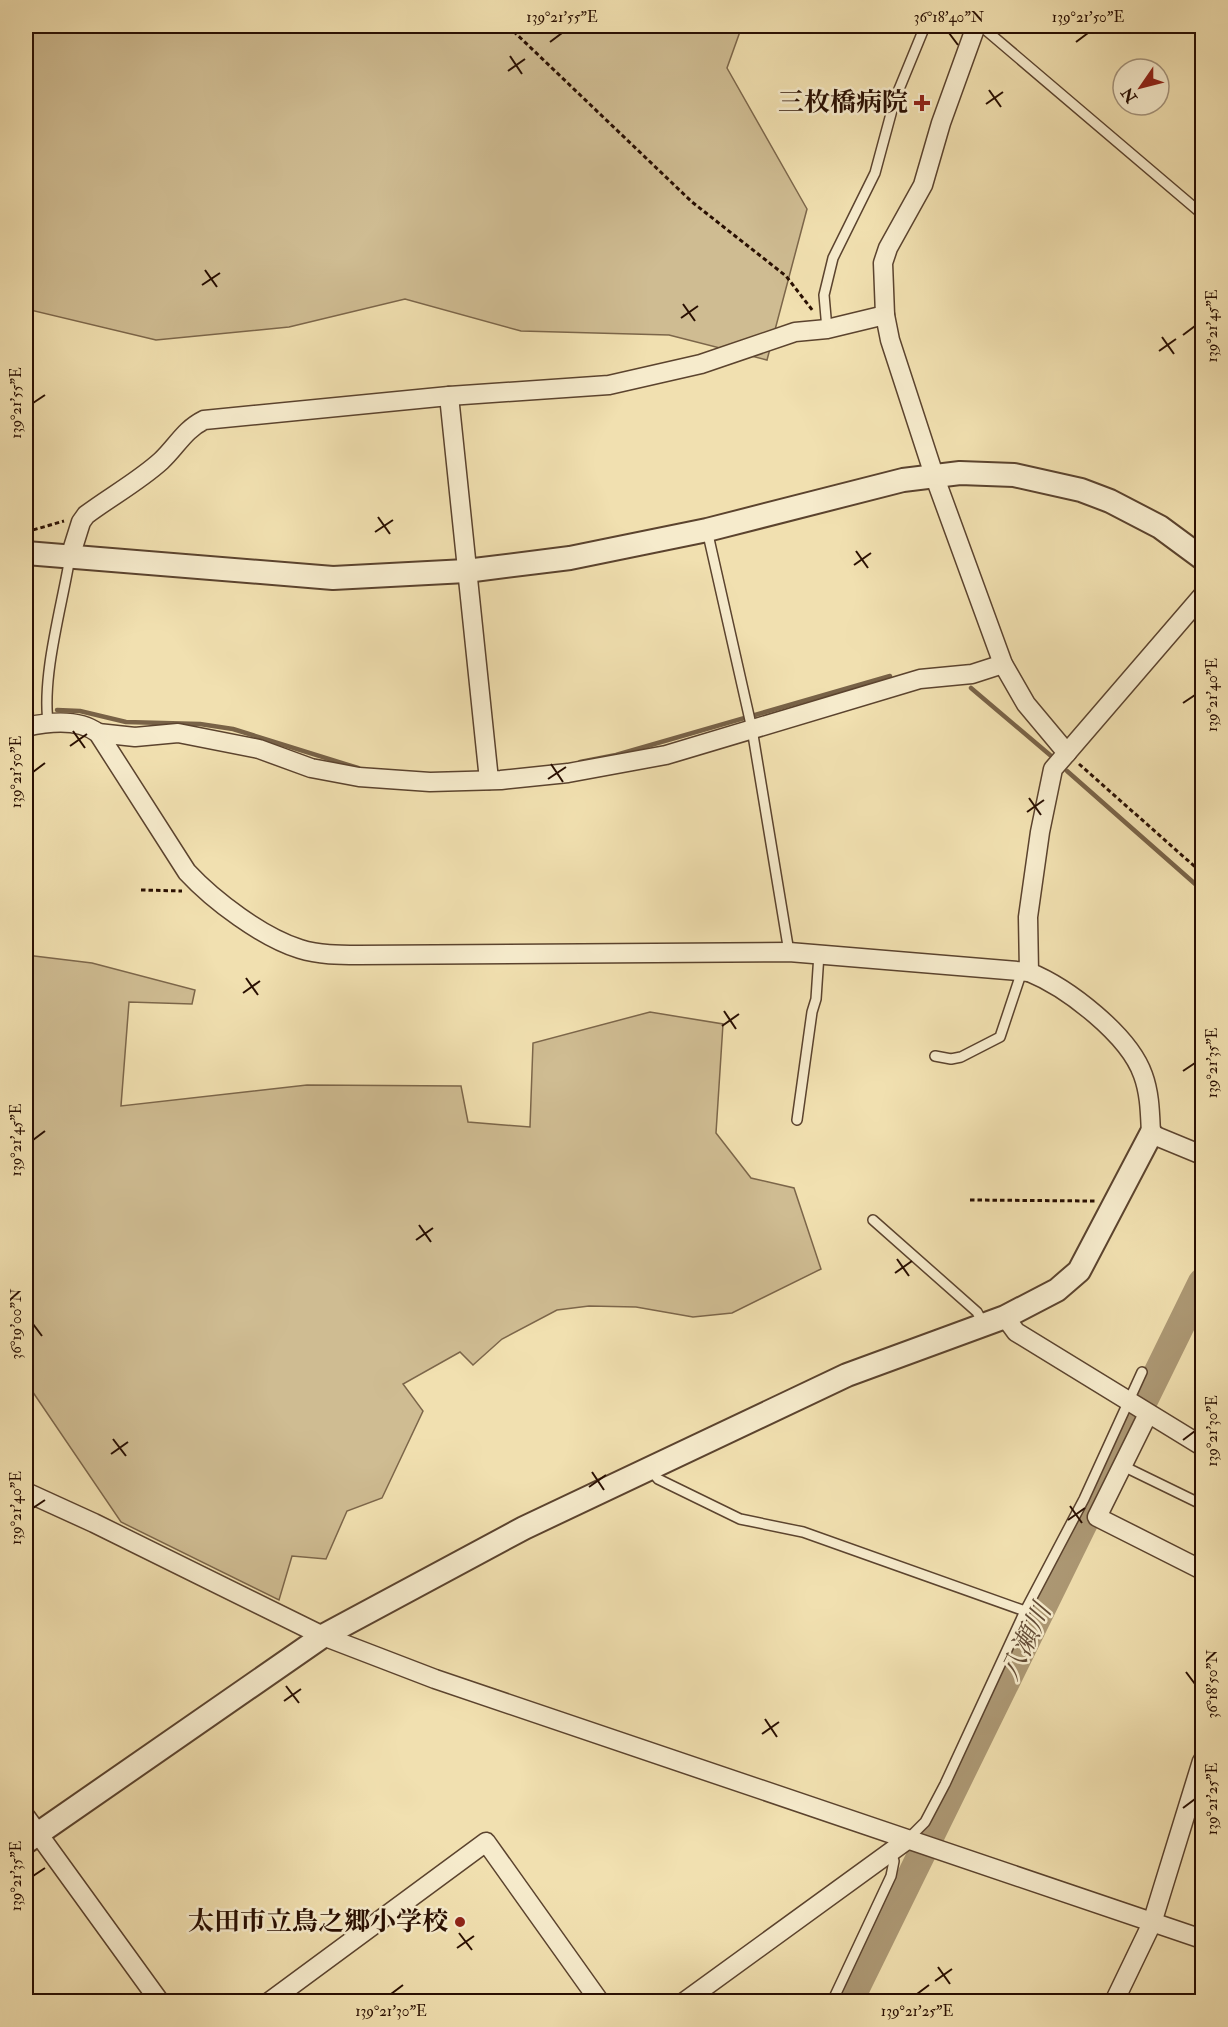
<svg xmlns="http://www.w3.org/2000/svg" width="1228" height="2027" viewBox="0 0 1228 2027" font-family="'IM FELL Double Pica','Noto Serif JP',serif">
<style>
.green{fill:#cfbc92;stroke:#7c664a;stroke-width:1.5}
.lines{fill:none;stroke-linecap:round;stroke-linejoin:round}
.stream{stroke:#786247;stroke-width:4.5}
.river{stroke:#ad9975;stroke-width:28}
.service-casing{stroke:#5b432e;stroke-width:12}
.minor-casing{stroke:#5b432e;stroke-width:21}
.tertiary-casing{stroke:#5b432e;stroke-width:26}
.path{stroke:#290f02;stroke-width:3;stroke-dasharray:4.5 3;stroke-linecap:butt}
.service{stroke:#f6ebcc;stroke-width:9}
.minor{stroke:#f6ebcc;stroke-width:18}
.tertiary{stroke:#f6ebcc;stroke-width:22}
.ticks{fill:none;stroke:#290f02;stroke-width:2}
.poi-dot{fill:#8f2418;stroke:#f6ebcc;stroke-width:2}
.labels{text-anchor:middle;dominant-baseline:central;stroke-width:5;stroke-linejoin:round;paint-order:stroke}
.poi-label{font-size:26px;font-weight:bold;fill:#290f02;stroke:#f6ebcc;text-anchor:end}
.water-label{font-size:27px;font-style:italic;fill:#644d36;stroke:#f6ebcc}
.neatline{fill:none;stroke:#290f02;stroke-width:2}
.ticks-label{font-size:15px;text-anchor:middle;fill:#290f02}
</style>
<rect width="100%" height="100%" fill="#f1e0b0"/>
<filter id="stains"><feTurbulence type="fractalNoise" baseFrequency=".00333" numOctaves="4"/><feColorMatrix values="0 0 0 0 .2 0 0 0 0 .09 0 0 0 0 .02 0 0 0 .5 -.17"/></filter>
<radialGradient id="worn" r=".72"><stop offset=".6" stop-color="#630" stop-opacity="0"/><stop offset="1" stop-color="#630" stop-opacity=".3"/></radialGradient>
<g class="green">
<path d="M26,26H742L727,68L807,209L767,360L669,335L521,331L405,299L289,327L156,340L26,309Z"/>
<path d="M26,955L92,963L195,990L192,1004L129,1002L121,1106L307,1085L461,1086L468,1122L530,1127L533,1043L650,1012L723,1024L716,1133L751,1178L794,1188L821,1269L732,1313L693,1317L636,1307L589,1306L557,1310L502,1339L473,1365L460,1352L403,1384L423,1411L382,1498L347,1511L326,1559L292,1556L279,1600L121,1522L26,1382Z"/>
</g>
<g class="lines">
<g class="stream">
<path d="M971,688L1050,755"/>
<path d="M57,710L80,711L126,722L200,724L233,729L358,768"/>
<path d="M26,714L32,713"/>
<path d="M580,762L616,755L890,676"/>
<path d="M1067,771L1202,890"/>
</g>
<path class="river" d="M849,2002L1202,1282"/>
<defs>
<g id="service">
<path d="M981,26L1202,214"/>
<path d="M827,329L824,295L833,258L875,173L895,99L925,26"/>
<path d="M707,530L752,729L789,952"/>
<path d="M48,722C42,674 62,606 70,557"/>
<path d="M935,1056L951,1059L961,1057L1000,1037L1022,971"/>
<path d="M797,1120L812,1012L816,999L819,954"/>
<path d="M873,1220L977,1312L984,1325"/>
<path d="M1123,1466L1201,1504L1202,1502"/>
<path d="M649,1468L658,1479L740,1519L803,1532L1025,1611"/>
<path d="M907,1840L925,1822L945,1784L1025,1611L1084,1499L1142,1372"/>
<path d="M832,2002L891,1876L894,1861L890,1850"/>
</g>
<g id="minor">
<path d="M976,26L941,123L923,185L888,248L883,263L885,315L890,340L934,475L1003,664L1026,704L1067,753"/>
<path d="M449,396L489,780"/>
<path d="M70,557L81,522L86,515C110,497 139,481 161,461C177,446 184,430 204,420L449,396L609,385L701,364L795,332L827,329L885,315"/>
<path d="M1202,596L1053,769L1040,832L1028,917L1029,972C1068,988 1129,1035 1143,1075C1150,1094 1150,1114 1151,1134L1202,1155"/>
<path d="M26,727C48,722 78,718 98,733L187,872C214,901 262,937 300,949C319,955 339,955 359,955L789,952L1029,972"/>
<path d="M98,733L135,737L178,733L259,749L311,768L359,777L430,782L501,780L568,773L666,755L920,679L972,674L1003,664"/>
<path d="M1005,1317L1016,1332L1202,1446"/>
<path d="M1148,1414L1097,1517L1202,1570"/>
<path d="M26,1492L94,1523L323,1636L435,1679L1202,1939"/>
<path d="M26,1817L160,2002"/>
<path d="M269,2002L486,1842L600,2002"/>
<path d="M684,2002L907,1840"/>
<path d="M1114,2002L1152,1923L1202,1761"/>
</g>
<g id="tertiary">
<path d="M26,553L333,578L466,571L570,558L707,530L903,480L960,473L1014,475L1081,490L1110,501L1160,527L1202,558"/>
<path d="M26,1842L323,1636L524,1528L847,1375L1005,1317L1057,1290L1079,1271L1151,1134"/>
</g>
</defs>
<use href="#service" class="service-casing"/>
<use href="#minor" class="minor-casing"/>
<use href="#tertiary" class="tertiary-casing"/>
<g class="path">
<path d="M508,26L692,202L786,276L813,311"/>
<path d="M26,532L64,521"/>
<path d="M1079,764L1202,873"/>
<path d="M141,890L182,891"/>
<path d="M970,1200L1095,1201"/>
</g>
<use href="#service" class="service"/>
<use href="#minor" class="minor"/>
<use href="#tertiary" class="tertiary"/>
</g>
<path class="ticks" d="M949,33L958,45M550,42L562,33M1076,42L1088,33M510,56L522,74M508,71L525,59M989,90L1001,107M986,104L1003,92M205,270L217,287M202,285L220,273M683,304L695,321M681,318L698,306M1183,335L1195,326M1162,337L1174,354M1159,351L1176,339M33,403L45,395M378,517L390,534M375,532L393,520M856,551L868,568M854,565L871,553M1183,703L1195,695M73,731L85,748M70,746L87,734M551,764L563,782M33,772L45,763M548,779L566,767M1029,798L1041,815M1027,812L1044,800M246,978L258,995M243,993L260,981M724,1011L736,1029M722,1026L739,1014M1183,1071L1195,1063M33,1140L45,1131M419,1225L431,1242M416,1240L433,1228M897,1259L909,1276M895,1273L912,1261M33,1324L42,1336M113,1439L126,1456M1183,1440L1195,1431M111,1454L128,1442M592,1472L604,1490M589,1487L606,1475M1070,1506L1082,1523M33,1508L45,1500M1068,1520L1085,1508M1186,1672L1195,1684M286,1686L299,1703M284,1701L301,1689M765,1719L777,1737M762,1734L779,1722M1183,1808L1195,1799M33,1876L45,1868M459,1933L472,1950M457,1948L474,1936M938,1967L950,1984M935,1981L952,1969M391,1994L403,1985M917,1994L929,1985"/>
<g class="poi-dot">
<path d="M919 94h6v6h6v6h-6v6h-6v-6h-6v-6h6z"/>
<circle cx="460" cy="1922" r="6"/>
</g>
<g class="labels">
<g class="poi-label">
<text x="908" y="103">三枚橋病院</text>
<text x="448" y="1922">太田市立鳥之郷小学校</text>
</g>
<g class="water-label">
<text transform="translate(1026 1642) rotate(-64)">八瀬川</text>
</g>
</g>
<rect width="1228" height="2027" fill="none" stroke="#f1e0b0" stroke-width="66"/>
<g transform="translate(1141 87) rotate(235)"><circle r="28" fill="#f6ebcc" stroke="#a4937b" stroke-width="1.5"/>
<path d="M0-4.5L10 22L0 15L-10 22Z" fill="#8f2418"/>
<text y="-9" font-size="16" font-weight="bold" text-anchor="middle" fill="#290f02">N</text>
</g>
<rect x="33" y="33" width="1162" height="1961" class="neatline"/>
<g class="ticks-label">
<text x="562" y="22">139°21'55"E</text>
<text x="949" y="22">36°18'40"N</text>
<text x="1088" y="22">139°21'50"E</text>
<text transform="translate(1212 326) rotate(-90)" y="5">139°21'45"E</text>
<text transform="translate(16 403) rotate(-90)" y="5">139°21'55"E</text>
<text transform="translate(1212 695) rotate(-90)" y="5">139°21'40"E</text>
<text transform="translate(16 772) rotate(-90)" y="5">139°21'50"E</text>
<text transform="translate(1212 1063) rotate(-90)" y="5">139°21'35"E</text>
<text transform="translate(16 1140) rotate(-90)" y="5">139°21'45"E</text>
<text transform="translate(16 1324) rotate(-90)" y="5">36°19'00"N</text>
<text transform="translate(1212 1431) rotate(-90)" y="5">139°21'30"E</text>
<text transform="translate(16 1508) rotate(-90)" y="5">139°21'40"E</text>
<text transform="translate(1212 1684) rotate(-90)" y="5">36°18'50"N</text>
<text transform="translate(1212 1799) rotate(-90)" y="5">139°21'25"E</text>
<text transform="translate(16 1876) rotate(-90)" y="5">139°21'35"E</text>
<text x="391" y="2016">139°21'30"E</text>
<text x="917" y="2016">139°21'25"E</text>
</g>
<rect width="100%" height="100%" filter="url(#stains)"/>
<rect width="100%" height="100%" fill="url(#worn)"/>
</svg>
